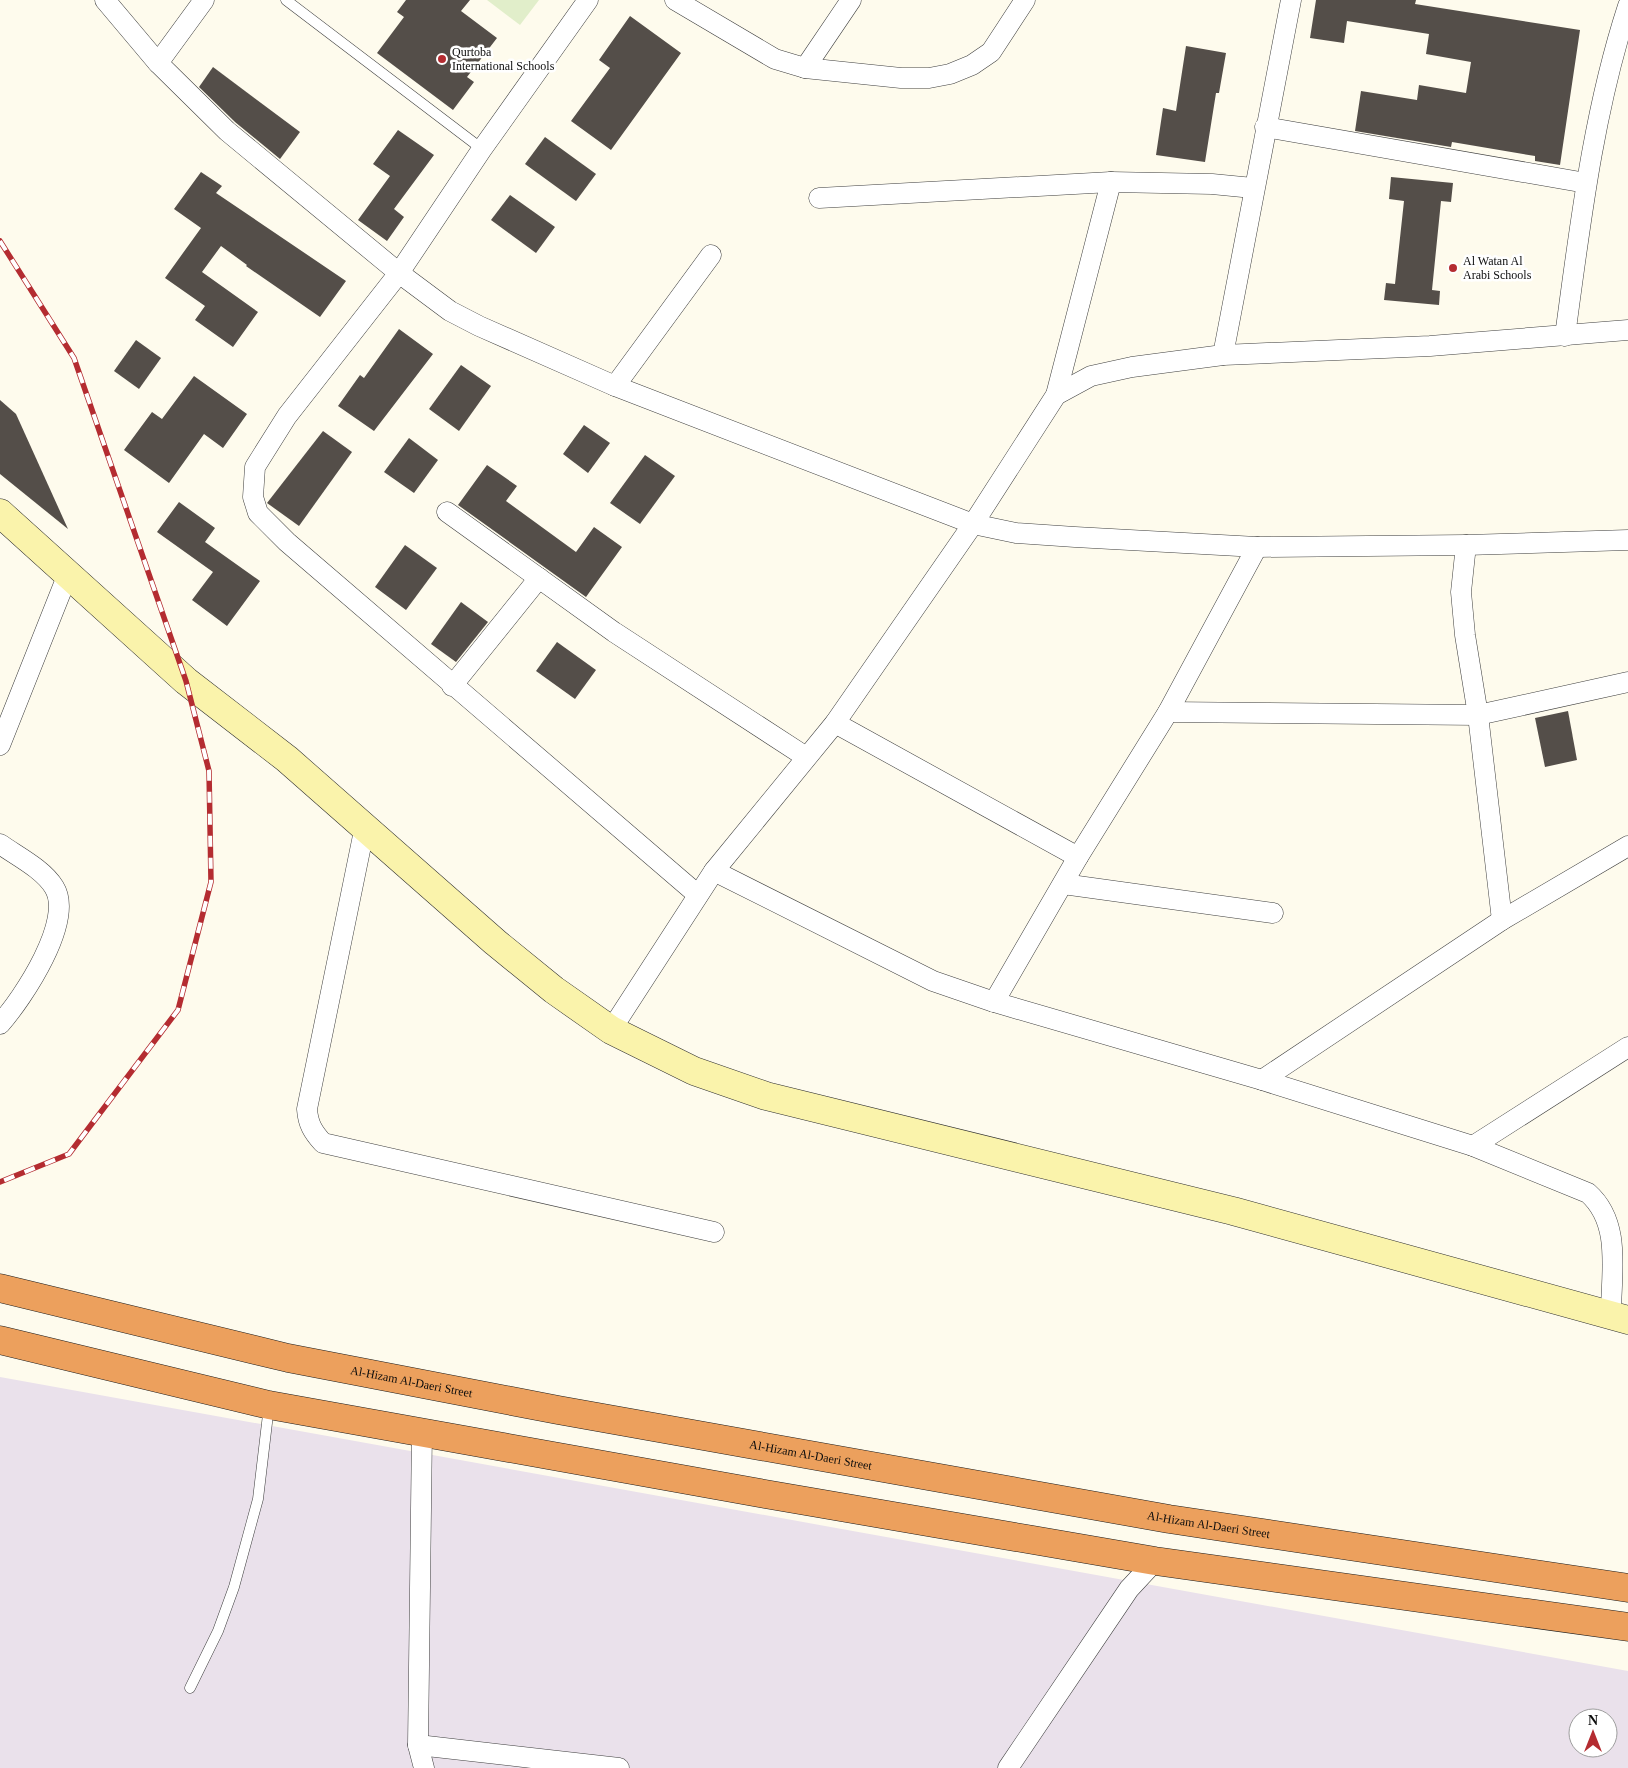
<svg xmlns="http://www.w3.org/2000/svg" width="1628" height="1768" viewBox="0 0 1628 1768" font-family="Georgia,serif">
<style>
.industrial{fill:#eae1eb;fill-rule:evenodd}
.pitch{fill:#e1eeca}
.building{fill:#544e49}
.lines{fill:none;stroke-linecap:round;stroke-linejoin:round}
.lane-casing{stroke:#3f3f3f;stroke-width:11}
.street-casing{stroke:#3f3f3f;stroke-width:21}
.secondary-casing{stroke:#2e2e2e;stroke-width:29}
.highway-casing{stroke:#1d1d1d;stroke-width:29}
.lane{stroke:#fff;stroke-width:10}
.street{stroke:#fff;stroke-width:20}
.secondary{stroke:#faf3ab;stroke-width:28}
.highway{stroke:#eca05d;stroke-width:28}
.rail-casing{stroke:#b42c31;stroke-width:5.5}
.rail{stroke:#fff;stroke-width:4;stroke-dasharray:11;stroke-linecap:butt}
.poi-dot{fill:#b42c31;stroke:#fff;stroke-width:2}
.labels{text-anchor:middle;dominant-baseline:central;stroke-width:5;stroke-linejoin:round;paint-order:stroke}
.poi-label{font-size:12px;fill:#0c0c0c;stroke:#fff;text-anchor:start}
.street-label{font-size:12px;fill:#0c0c0c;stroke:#fff}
</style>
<rect width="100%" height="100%" fill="#fefbed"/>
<path class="industrial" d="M0,1377L1628,1671V1768H0ZM1578,1718H1608V1748H1578Z"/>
<path class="pitch" d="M487,0H539L520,25Z"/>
<g class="building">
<path d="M406,0H470L461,11L497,38L467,77L474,82L453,110L377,53L404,17L397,12Z"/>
<path d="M1316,0H1416L1415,4L1580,30L1560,165L1535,161V156L1452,142L1451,147L1355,131L1361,91L1417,100L1419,85L1466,93L1471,62L1426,54L1429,34L1347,21L1344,43L1310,38Z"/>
<path d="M630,16L681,53L611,150L571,121L610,68L599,60Z"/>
<path d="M1186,46L1226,53L1219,93H1216L1205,162L1156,155L1163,108L1176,111Z"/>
<path d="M213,67L300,132L280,159L235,122L199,87Z"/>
<path d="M398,130L434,155L394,209L404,217L387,241L358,220L390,176L373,164Z"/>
<path d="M545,137L596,174L576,201L525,164Z"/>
<path d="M201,172L222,186L216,193L346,281L320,317L246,266L247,265L221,246L202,272L258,312L233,347L195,320L205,306L165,278L201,228L174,209Z"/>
<path d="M1391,177L1453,183L1451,202L1441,201L1432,290L1440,291L1439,305L1384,300L1386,283L1395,284L1404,201L1389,199Z"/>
<path d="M510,195L555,227L536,253L491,220Z"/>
<path d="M399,329L433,354L374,431L338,406L360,375L364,378Z"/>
<path d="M136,340L161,358L139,389L114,371Z"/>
<path d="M461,365L491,386L459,431L429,409Z"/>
<path d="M194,376L247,414L223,448L204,434L169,483L124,450L152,412L162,419Z"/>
<path d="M0,400L16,414L68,529L0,474Z"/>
<path d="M584,425L610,443L588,473L563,454Z"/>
<path d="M323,431L352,452L299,526L267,503Z"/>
<path d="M409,438L438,460L414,493L384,472Z"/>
<path d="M645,455L675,476L640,524L610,503Z"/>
<path d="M487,465L517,486L506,501L576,552L594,527L622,547L586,597L458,505Z"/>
<path d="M179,502L215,528L205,542L260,581L227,626L192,600L213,572L157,532Z"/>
<path d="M405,545L437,568L406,610L375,587Z"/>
<path d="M461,602L488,622L456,662L431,644Z"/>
<path d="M557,642L596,670L575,699L536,671Z"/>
<path d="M1568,711L1577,760L1545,767L1535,718Z"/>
</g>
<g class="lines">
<defs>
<g id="lane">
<path d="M286,0L482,149"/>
<path d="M190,1688L218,1631L234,1587L258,1499L269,1406"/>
</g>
<g id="street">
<path d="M105,0L158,63L227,131L399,273L450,311L479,326L615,386L973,524L1016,533L1075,537L1257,547L1466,545L1628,540"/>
<path d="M588,0L482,149L399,273L287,416L255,467L253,497L258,513L287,542L698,895"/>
<path d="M675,0L775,59L805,68L901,78H929L950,74L972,65L991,52L1025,0"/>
<path d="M158,63L204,0"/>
<path d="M805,68L851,0"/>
<path d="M1265,127L1586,183"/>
<path d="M819,198L1111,182L1212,184L1253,188"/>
<path d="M1565,336C1580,226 1593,113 1628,6"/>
<path d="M1223,355L1291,0"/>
<path d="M615,386L711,255"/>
<path d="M1056,395L1091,376L1132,367L1223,355L1430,346L1628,330"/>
<path d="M447,512L614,632L806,757"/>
<path d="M1466,545L1461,592L1465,635L1478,715L1502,920"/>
<path d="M452,686L539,578"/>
<path d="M1168,712L1478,715L1628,682"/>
<path d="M835,723L1078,857"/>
<path d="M0,745L68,574"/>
<path d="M365,826L307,1109C308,1124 313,1132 323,1143L714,1232"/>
<path d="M0,844C17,856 43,869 54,887C75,920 23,998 0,1024"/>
<path d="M714,871L933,981L994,1002L1262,1080L1473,1146L1588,1193C1622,1223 1611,1273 1611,1314"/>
<path d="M1063,884L1273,913"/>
<path d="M994,1002L1078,857L1168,712L1257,547"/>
<path d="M611,1030L714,871L835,723L973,524L1056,395L1111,182"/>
<path d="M1262,1080L1502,920L1628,846"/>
<path d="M1473,1146L1628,1047"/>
<path d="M422,1431L418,1745L424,1768"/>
<path d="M418,1745L619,1768"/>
<path d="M1008,1768L1129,1589L1155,1561"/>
</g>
<path id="secondary" d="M0,513L186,681L287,759L495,942L554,990L611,1030L694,1071L766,1096L1233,1211L1628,1320"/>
<g id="highway">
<path id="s1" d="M0,1288L288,1358L558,1410L1169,1519L1628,1588"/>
<path d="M0,1340L269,1405L765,1494L1155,1561L1628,1627"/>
</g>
</defs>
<use href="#lane" class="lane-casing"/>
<use href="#street" class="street-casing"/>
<use href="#secondary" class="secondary-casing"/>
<use href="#highway" class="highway-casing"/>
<use href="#lane" class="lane"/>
<use href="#street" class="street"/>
<use href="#secondary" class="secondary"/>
<use href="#highway" class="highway"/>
<defs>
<path id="rail" d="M0,241L74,358L186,681L209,771L211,882L178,1010L69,1154L0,1182"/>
</defs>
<use href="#rail" class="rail-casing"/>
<use href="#rail" class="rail"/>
</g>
<g class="poi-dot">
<circle cx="442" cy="59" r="5"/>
<circle cx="1453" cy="268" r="5"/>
</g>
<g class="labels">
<g class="poi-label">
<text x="452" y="52">Qurtoba<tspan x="452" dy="14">International Schools</tspan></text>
<text x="1463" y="261">Al Watan Al<tspan x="1463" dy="14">Arabi Schools</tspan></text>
</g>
<g class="street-label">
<text stroke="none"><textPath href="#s1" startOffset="422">Al-Hizam Al-Daeri Street</textPath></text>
<text stroke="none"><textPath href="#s1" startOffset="828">Al-Hizam Al-Daeri Street</textPath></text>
<text stroke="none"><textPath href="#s1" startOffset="1232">Al-Hizam Al-Daeri Street</textPath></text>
</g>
</g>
<g transform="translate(1593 1733)"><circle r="24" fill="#ffffff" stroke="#9e9e9e"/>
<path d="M0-4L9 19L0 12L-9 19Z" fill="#b42c31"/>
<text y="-8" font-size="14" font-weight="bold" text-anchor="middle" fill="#0c0c0c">N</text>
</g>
</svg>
